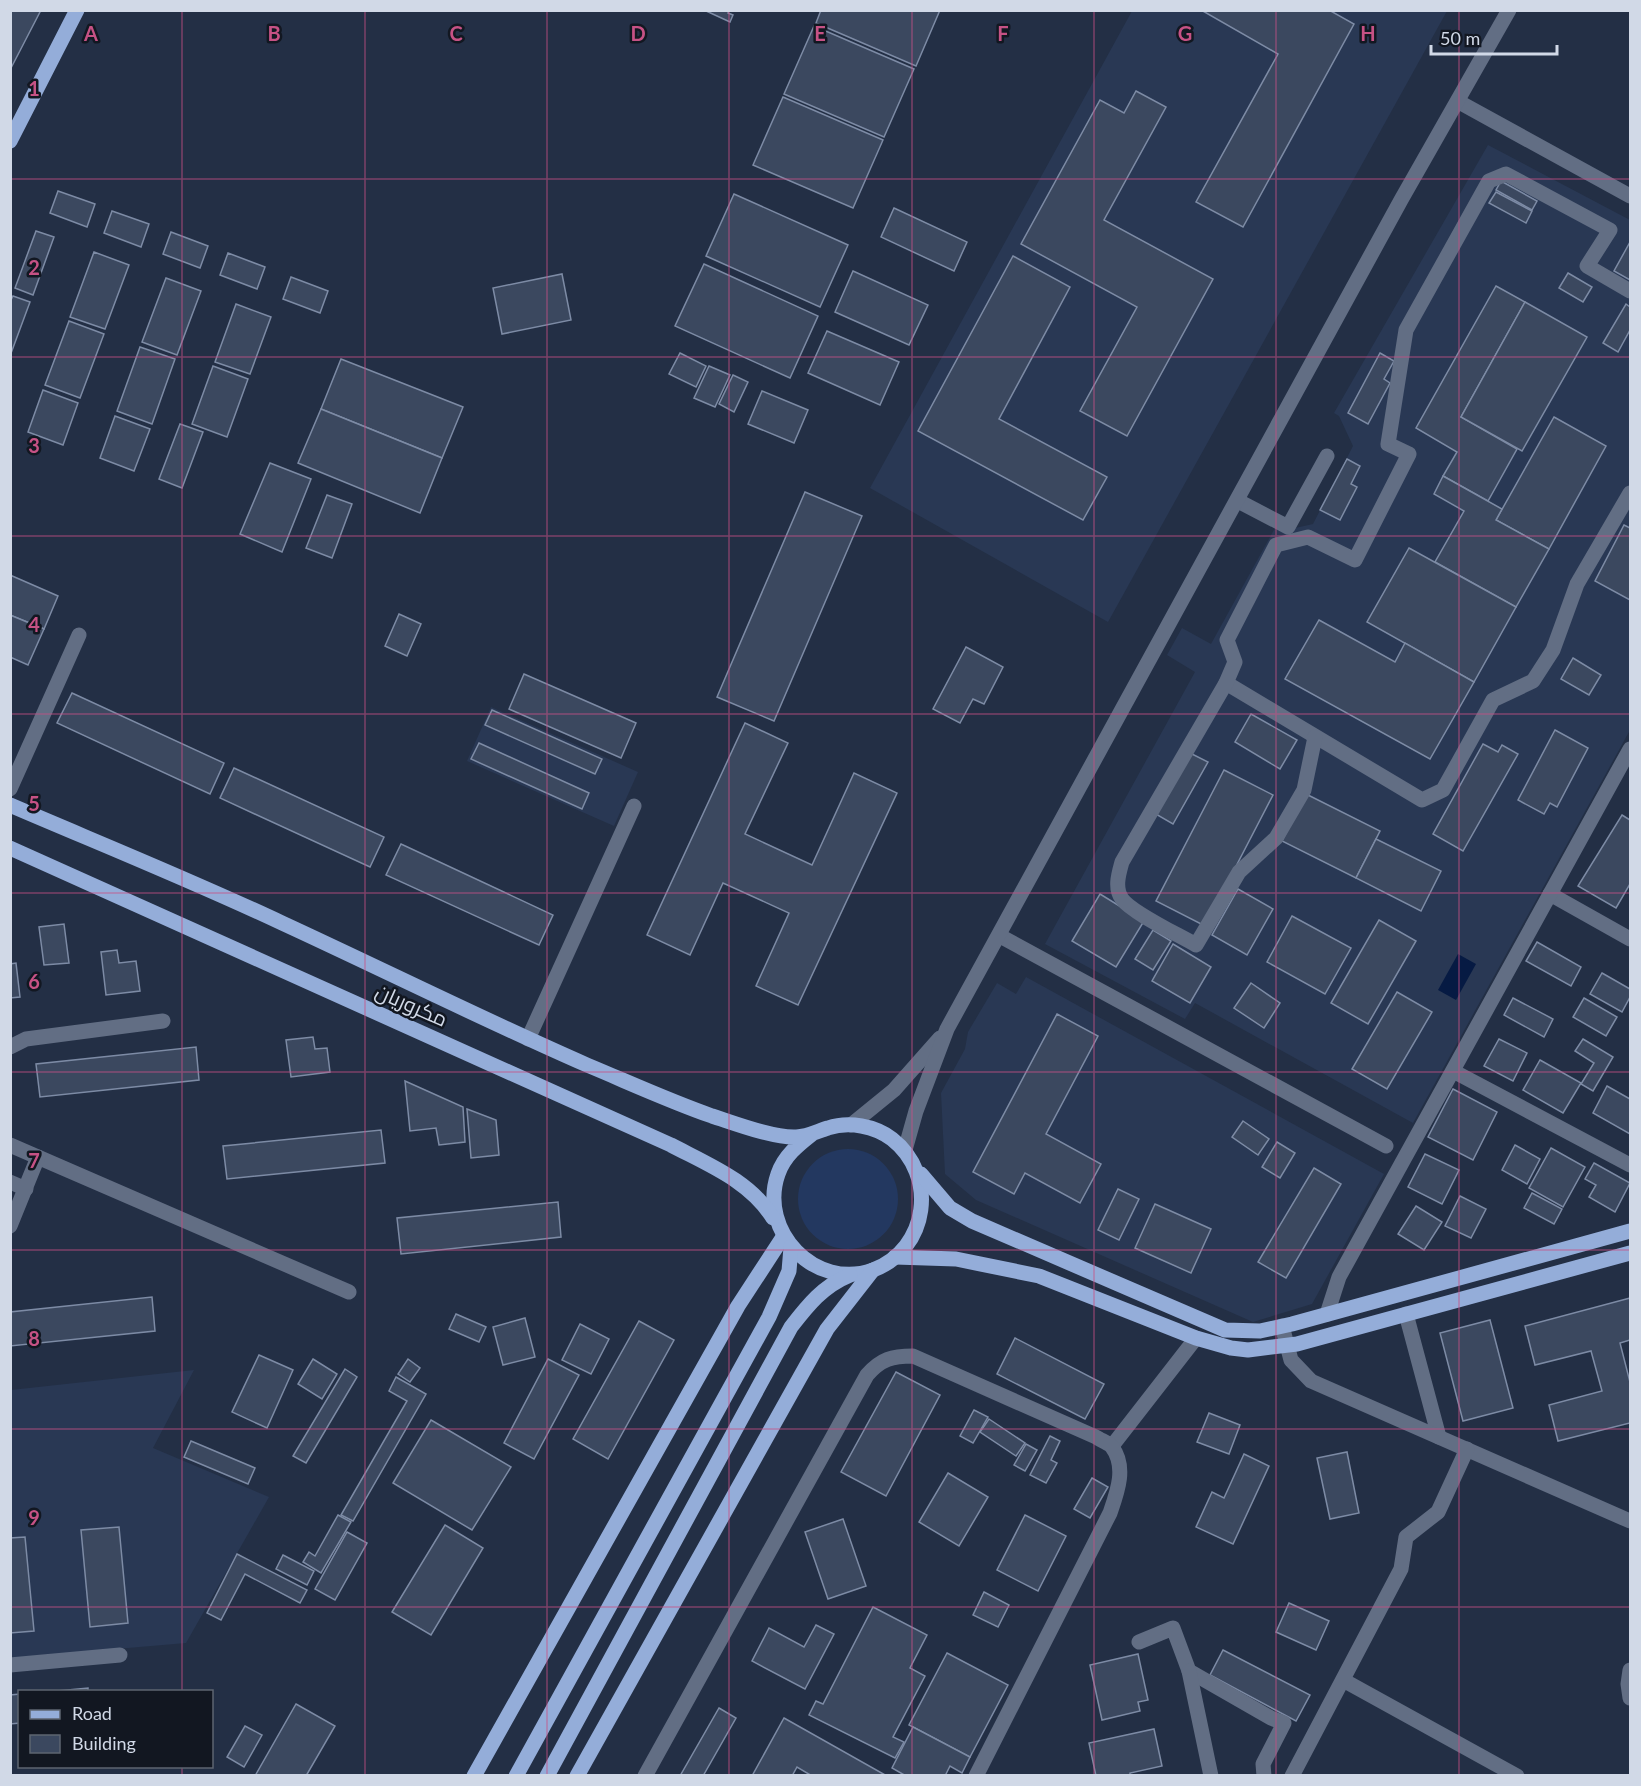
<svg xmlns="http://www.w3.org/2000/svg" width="1641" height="1786" viewBox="0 0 1641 1786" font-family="Lato,Cairo,sans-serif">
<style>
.built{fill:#293854}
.green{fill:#233860}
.water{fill:#061a43}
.building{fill:#3b485f;stroke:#7d8ba5;stroke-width:1.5}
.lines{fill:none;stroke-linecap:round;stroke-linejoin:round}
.minor{stroke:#626e84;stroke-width:15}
.major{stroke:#94add9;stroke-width:15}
.grid{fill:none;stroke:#c65285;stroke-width:1.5;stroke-opacity:0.55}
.labels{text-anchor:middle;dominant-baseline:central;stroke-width:5;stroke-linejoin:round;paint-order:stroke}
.street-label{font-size:21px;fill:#d1d9e7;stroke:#121721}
.grid-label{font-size:20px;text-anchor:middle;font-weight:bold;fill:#c65285;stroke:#121721;stroke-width:5;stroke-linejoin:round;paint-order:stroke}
</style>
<rect width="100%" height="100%" fill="#232f45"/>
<g class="built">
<path d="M1132,11H1447L1108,622L870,488Z"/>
<path d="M1488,145L1630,220V730L1413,1123L1195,1003L1185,1019L1045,944L1195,672L1167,655L1182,628L1211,644L1275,528L1282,531L1313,524L1353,446L1339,416L1334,413Z"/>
<path d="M491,707L638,772L614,826L467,761Z"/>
<path d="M1026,977L1384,1174L1312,1304L1253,1322L976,1200L945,1174L941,1093L965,1049L968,1032L997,983L1016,994Z"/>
<path d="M194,1370L153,1448L269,1497L186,1643L11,1658V1390Z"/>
</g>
<circle class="green" cx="848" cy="1199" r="50"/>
<path class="water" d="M1458,954L1476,964L1456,1000L1438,990Z"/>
<g class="building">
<path d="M10,10H41L10,70Z"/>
<path d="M704,10H729L728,13L733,15L730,22Z"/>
<path d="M821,10H940L916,66L816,23Z"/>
<path d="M1201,10H1329L1354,24L1243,227L1196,202L1278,54Z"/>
<path d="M814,26L914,69L884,137L784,94Z"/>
<path d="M1136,91L1166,107L1104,220L1213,279L1127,436L1080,411L1137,307L1021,244L1100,100L1124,113Z"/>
<path d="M783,97L883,140L853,208L753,165Z"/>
<path d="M1501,181L1537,201L1532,210L1496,190Z"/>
<path d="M58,191L95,204L87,227L50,213Z"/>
<path d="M1496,192L1532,211L1526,223L1489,203Z"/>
<path d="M734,194L848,245L820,307L706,256Z"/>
<path d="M894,208L967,242L954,271L881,237Z"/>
<path d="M112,211L149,224L141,247L104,233Z"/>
<path d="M36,231L54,237L33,295L15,288Z"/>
<path d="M171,232L208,246L200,268L163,254Z"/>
<path d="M1630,242V280L1614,271Z"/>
<path d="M94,252L129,265L105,329L70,317Z"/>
<path d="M228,253L265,267L257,289L220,275Z"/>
<path d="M1013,256L1070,287L999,419L1107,477L1083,520L918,431Z"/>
<path d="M704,264L818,316L790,378L675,326Z"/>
<path d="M853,271L928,305L909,345L835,312Z"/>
<path d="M1568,273L1592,287L1583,302L1559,288Z"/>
<path d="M562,274L571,320L502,334L493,288Z"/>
<path d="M291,277L328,291L320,313L283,299Z"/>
<path d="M166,278L201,291L177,355L142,342Z"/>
<path d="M1496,286L1525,302L1461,417L1517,449L1488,501L1443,476L1457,452L1416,428Z"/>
<path d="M13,296L30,302L10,356V302Z"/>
<path d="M1525,302L1587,337L1522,451L1461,417Z"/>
<path d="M236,304L271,317L250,374L215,362Z"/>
<path d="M1626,304L1630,307V330L1618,352L1603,343Z"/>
<path d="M69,321L104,334L80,398L45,385Z"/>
<path d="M827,331L899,362L880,405L808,373Z"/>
<path d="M140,347L175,359L152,424L117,411Z"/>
<path d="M680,353L706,366L696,387L669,374Z"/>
<path d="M1380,353L1394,361L1384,379L1390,383L1368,424L1348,413Z"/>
<path d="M341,359L463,407L442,458L321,409Z"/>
<path d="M213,366L248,379L227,437L192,424Z"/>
<path d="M709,366L730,375L715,407L694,398Z"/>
<path d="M733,375L748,382L734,412L719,404Z"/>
<path d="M43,390L78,403L63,445L28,432Z"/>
<path d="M762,391L808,410L794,443L748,424Z"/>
<path d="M321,409L442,458L420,513L298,463Z"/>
<path d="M115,416L150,429L134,471L100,458Z"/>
<path d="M1554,417L1606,446L1549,549L1496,520Z"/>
<path d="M180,424L203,432L182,488L159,479Z"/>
<path d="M1347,459L1360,466L1351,484L1357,487L1340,520L1320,510Z"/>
<path d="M270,463L311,479L282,552L240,534Z"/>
<path d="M1443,476L1502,509L1496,520L1549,549L1516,607L1435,562L1464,511L1434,494Z"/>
<path d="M805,492L862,516L774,721L717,697Z"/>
<path d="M327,495L352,504L332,558L306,548Z"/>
<path d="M1624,525L1630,528V600L1595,581Z"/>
<path d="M1409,548L1516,607L1474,682L1367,622Z"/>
<path d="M10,575L58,596L44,629L10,615Z"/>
<path d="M399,614L421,624L407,656L385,646Z"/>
<path d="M10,615L44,629L28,665L10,657Z"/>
<path d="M1319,620L1395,662L1405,643L1474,682L1430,759L1285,679Z"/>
<path d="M966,647L1003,667L984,704L973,699L960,723L933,709Z"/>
<path d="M1573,658L1601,675L1589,695L1561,679Z"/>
<path d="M524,674L636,723L621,758L509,709Z"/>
<path d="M72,693L224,763L210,794L57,723Z"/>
<path d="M492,710L602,759L595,774L485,725Z"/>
<path d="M1251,714L1297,740L1280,769L1235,742Z"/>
<path d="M745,723L788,743L745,834L812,865L854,773L897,793L798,1005L756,986L789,913L723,883L690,955L647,935Z"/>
<path d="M1555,730L1588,748L1557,807L1550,803L1544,814L1518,800Z"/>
<path d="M479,743L589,793L582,809L471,759Z"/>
<path d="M1483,744L1498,752L1502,745L1518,754L1463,851L1433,834Z"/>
<path d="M1188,752L1208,762L1173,824L1154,813Z"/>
<path d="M234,768L384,837L370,867L220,798Z"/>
<path d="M1224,770L1273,795L1205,926L1156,901Z"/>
<path d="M1306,794L1380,831L1356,878L1282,841Z"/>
<path d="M1622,815L1630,820V884L1616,908L1578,886Z"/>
<path d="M1376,839L1441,871L1421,911L1356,878Z"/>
<path d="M401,844L553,915L539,945L386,875Z"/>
<path d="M1238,889L1273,909L1247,955L1212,935Z"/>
<path d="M1100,894L1144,921L1116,967L1072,941Z"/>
<path d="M1292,916L1351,948L1325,994L1267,962Z"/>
<path d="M1379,920L1416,941L1368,1024L1331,1003Z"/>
<path d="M64,924L69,963L44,965L39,927Z"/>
<path d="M1153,930L1171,941L1153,970L1135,959Z"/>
<path d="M1537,942L1581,967L1571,986L1526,961Z"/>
<path d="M1173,944L1211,967L1190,1003L1152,981Z"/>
<path d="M117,950L119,963L136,961L140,991L106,995L101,952Z"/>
<path d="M16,963L20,997L10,998V964Z"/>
<path d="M1602,973L1630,989V997L1622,1012L1590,994Z"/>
<path d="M1251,983L1280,1003L1264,1028L1234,1008Z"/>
<path d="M1397,992L1432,1012L1387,1089L1352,1069Z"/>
<path d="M1513,998L1553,1019L1544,1037L1504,1015Z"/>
<path d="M1584,998L1617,1017L1606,1036L1573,1017Z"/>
<path d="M1057,1014L1098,1036L1046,1134L1101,1164L1080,1203L1025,1173L1014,1194L973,1172Z"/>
<path d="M313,1037L315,1049L327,1048L330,1072L291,1077L286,1040Z"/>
<path d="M1499,1039L1527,1053L1513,1081L1484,1066Z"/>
<path d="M1583,1039L1613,1057L1593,1091L1581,1084L1594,1063L1575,1051Z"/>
<path d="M196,1047L199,1080L40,1097L36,1064Z"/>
<path d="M1540,1060L1581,1083L1563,1113L1523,1090Z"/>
<path d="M405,1081L463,1107L465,1142L439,1145L436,1128L410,1131Z"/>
<path d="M1607,1086L1630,1099V1134L1593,1113Z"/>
<path d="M1453,1089L1497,1112L1473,1160L1428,1137Z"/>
<path d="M467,1109L496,1120L499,1155L471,1158Z"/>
<path d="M1243,1121L1269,1139L1258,1155L1232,1137Z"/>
<path d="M381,1130L385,1163L227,1179L223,1146Z"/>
<path d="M1277,1142L1295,1153L1280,1178L1262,1167Z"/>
<path d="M1515,1145L1540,1159L1527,1184L1502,1170Z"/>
<path d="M1551,1148L1585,1167L1563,1207L1529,1188Z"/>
<path d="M1425,1154L1459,1170L1442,1204L1408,1187Z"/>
<path d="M1594,1163L1630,1183L1615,1212L1589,1197L1596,1185L1585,1179Z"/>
<path d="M1314,1168L1341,1184L1286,1278L1258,1262Z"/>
<path d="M1118,1189L1139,1199L1119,1240L1098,1230Z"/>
<path d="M1532,1193L1562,1209L1554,1224L1524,1208Z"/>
<path d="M1460,1196L1486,1209L1471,1238L1445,1226Z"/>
<path d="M558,1202L561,1237L401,1254L397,1218Z"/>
<path d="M1155,1204L1211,1229L1191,1273L1135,1248Z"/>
<path d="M1416,1206L1442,1222L1424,1250L1398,1234Z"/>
<path d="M152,1297L155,1331L10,1346V1312Z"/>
<path d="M1630,1298V1340L1620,1343L1630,1382V1423L1558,1441L1549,1405L1602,1391L1591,1351L1535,1365L1525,1326Z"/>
<path d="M456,1314L486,1327L479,1342L449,1329Z"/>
<path d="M525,1318L535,1357L503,1365L493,1327Z"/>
<path d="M1490,1320L1513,1408L1463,1421L1440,1333Z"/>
<path d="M639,1321L674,1340L608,1459L573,1439Z"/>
<path d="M580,1324L609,1339L591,1374L562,1360Z"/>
<path d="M1015,1338L1104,1384L1085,1419L997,1374Z"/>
<path d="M259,1355L293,1370L267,1428L232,1412Z"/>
<path d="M313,1359L337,1374L322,1399L298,1384Z"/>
<path d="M408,1359L420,1368L410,1382L398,1374Z"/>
<path d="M548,1359L579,1375L534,1459L504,1443Z"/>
<path d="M345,1369L357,1377L306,1463L293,1456Z"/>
<path d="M896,1372L940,1395L886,1496L841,1472Z"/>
<path d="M396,1377L426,1394L353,1521L341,1515L407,1401L389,1391Z"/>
<path d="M974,1410L988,1417L973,1443L960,1436Z"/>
<path d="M1209,1413L1240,1425L1229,1454L1197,1442Z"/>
<path d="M989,1419L1025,1443L1016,1456L980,1432Z"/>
<path d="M431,1420L511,1467L472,1530L393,1483Z"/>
<path d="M1050,1436L1060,1441L1051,1460L1057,1463L1046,1483L1030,1475Z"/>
<path d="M191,1441L255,1468L248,1484L184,1457Z"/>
<path d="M1026,1444L1037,1450L1025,1471L1014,1465Z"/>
<path d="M1347,1452L1359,1513L1330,1519L1317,1458Z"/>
<path d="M1244,1454L1269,1466L1233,1544L1196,1527L1212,1492L1224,1498Z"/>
<path d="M948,1473L988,1497L959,1546L919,1522Z"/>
<path d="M1092,1478L1108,1487L1090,1518L1074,1509Z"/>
<path d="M338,1515L351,1522L321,1573L303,1562L309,1552L315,1556Z"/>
<path d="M1025,1515L1066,1536L1038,1591L997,1570Z"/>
<path d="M843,1519L866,1586L828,1599L805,1532Z"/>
<path d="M445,1525L483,1548L431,1635L392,1612Z"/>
<path d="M119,1527L128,1623L90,1627L81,1530Z"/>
<path d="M347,1532L367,1543L335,1600L315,1589Z"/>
<path d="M25,1537L34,1631L10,1633V1538Z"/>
<path d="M237,1554L307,1590L300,1603L245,1574L221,1620L207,1613Z"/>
<path d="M283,1555L314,1571L307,1585L276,1569Z"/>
<path d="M984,1592L1009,1605L998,1627L973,1615Z"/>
<path d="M1289,1603L1329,1621L1316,1650L1276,1632Z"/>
<path d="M873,1607L927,1635L910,1668L925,1676L893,1737L904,1742L895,1758L809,1715L816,1701L823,1704Z"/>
<path d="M816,1625L834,1634L805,1689L752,1661L769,1628L804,1647Z"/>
<path d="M1223,1650L1310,1695L1296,1721L1210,1675Z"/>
<path d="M947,1653L1008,1685L970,1757L909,1725Z"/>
<path d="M1138,1654L1148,1700L1138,1702L1140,1711L1102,1720L1090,1665Z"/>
<path d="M88,1688V1692H46Z"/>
<path d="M20,1694V1723L10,1724V1695Z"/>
<path d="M296,1704L335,1726L306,1776H255Z"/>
<path d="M719,1708L736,1718L703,1776H680Z"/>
<path d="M784,1718L887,1776H812L797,1767L792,1776H752Z"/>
<path d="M245,1726L262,1735L244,1767L227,1757Z"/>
<path d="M913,1727L970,1757L962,1773L950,1766L945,1776H906L892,1768Z"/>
<path d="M1154,1729L1162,1766L1130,1773V1776H1096L1089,1743Z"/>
</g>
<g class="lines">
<g class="minor">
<path d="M1459,102L1630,196"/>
<path d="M1238,501L1288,527L1327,456"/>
<path d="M1226,683L1422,800L1443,790L1493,700L1533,681L1553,650L1577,584L1630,493"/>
<path d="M1315,737L1304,790L1276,838L1239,872L1196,945C1179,935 1132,913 1122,899C1114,888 1119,873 1122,862L1226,683L1235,662L1227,640L1276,545L1308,537L1355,560L1409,454L1388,444L1406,330L1489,181L1506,174L1610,230L1587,266L1630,291"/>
<path d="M10,789L79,635"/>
<path d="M1550,894L1630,939"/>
<path d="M1000,936L1386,1146"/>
<path d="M528,1039L634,806"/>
<path d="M10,1047L26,1039L163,1021"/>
<path d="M1453,1071L1630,1165"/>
<path d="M851,1125L894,1090L940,1038"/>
<path d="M10,1145L349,1292"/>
<path d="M905,1150L916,1111L947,1029L1401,200L1509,10"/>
<path d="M10,1182L26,1189"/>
<path d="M10,1226L38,1157"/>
<path d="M1327,1314L1339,1277L1630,749"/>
<path d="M1406,1314L1439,1437"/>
<path d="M1282,1326L1291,1360L1311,1381L1630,1521"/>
<path d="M1112,1446L1196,1338"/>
<path d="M1139,1642L1173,1628L1189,1671L1271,1718L1284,1723L1263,1764L1264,1776"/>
<path d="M10,1665L120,1655"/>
<path d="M1630,1670L1628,1684L1630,1698"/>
<path d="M1189,1671L1211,1776"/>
<path d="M1343,1680L1517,1776"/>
<path d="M645,1776L867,1375C881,1359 892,1356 913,1356L1096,1437C1100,1440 1109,1443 1112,1447C1127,1467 1117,1493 1110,1513L976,1776"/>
<path d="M1292,1776L1401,1569L1406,1537L1438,1512L1467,1449"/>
</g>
<g class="major">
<path d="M10,141L77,10"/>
<path d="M10,805C101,844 193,881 282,923C384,970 484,1020 587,1065C628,1082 669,1101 712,1116C734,1123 773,1138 796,1137C807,1137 818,1131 828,1128C849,1121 875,1126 892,1139C938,1175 929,1249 873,1270C815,1291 758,1231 778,1174C784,1156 798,1145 812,1134"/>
<path d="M10,848L671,1145C709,1165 750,1181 773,1218"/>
<path d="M921,1174L950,1208L972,1221L1225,1330L1260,1331L1292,1324L1630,1231"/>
<path d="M895,1257L956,1259L1039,1276L1196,1338L1231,1348L1248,1350L1297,1344L1630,1253"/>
<path d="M474,1776L738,1306L783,1237"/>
<path d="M516,1776L769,1317L789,1271L791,1247"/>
<path d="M547,1776L791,1327C808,1305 823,1286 850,1275"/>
<path d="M577,1776L827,1329L873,1270"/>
</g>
</g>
<path class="grid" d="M182,10V1692M365,10V1776M547,10V1776M729,10V1776M912,10V1776M1094,10V1776M1276,10V1776M1459,10V1776M10,179H1630M10,357H1630M10,536H1630M10,714H1630M10,893H1630M10,1072H1630M10,1250H1630M10,1429H1630M10,1607H1630M182,1766V1776"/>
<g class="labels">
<g class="street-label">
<text transform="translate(412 1004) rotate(24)">مکروریان</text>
</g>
</g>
<g class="grid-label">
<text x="91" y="41">A</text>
<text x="274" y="41">B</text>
<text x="456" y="41">C</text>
<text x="638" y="41">D</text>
<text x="820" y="41">E</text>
<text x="1003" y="41">F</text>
<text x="1185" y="41">G</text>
<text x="1368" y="41">H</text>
<text x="34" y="96">1</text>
<text x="34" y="275">2</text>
<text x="34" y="453">3</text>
<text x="34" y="632">4</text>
<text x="34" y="811">5</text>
<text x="34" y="989">6</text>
<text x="34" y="1168">7</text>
<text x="34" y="1346">8</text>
<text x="34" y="1525">9</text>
</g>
<rect width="1641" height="1786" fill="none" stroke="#d1d9e7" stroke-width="24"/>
<rect x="18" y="1690" width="195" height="78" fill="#121721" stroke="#5e6570" stroke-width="1.5"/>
<rect x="30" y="1710" width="30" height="9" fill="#94add9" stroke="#5e6570" stroke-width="1.5"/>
<text x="72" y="1720" font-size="18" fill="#d1d9e7">Road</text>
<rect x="30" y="1735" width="30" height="18" fill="#3b485f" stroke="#5e6570" stroke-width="1.5"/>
<text x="72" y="1750" font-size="18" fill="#d1d9e7">Building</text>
<path d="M1431 45v9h126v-9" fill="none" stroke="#d1d9e7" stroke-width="3"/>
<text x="1440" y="45" font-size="18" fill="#d1d9e7" stroke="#121721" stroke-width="4.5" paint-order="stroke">50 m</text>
</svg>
